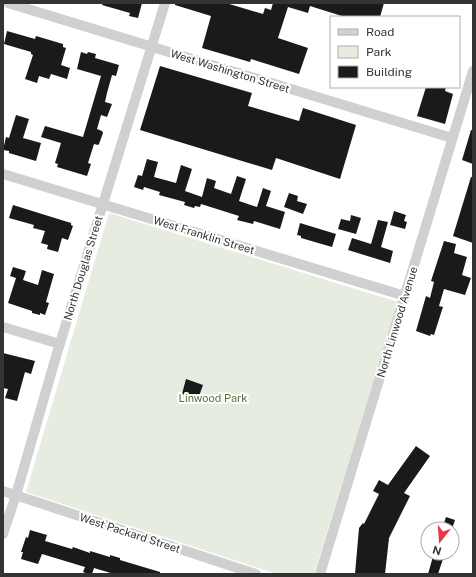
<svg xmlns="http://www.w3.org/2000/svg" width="476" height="577" viewBox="0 0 476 577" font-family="'Public Sans',sans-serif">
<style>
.green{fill:#e6ecdf}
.building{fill:#1a1a1a}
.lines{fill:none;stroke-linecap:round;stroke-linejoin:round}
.minor{stroke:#d0d0d0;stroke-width:10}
.labels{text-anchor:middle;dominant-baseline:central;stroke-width:4;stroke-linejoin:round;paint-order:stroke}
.street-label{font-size:11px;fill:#333;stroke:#fff}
.park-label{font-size:11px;fill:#56703f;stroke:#fff}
</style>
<rect width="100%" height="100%" fill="#fff"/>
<path class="green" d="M109,213L398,302L314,574H277L26,492Z"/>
<g class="building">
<path d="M103,3H142L138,18L129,16L130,13L102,5Z"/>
<path d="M175,3H226L263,14L265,8L271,10L273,3H384L380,17H345L310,6L308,13L288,7L278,38L308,48L299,74L251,59L250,62L202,48L211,16L175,5Z"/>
<path d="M7,31L35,39L36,36L63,44V47L66,48L61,65L70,68L67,79L51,74L49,79L39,76L37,83L25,79L33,55L31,54V52L4,44Z"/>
<path d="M81,52L87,54L88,52L96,54L95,58L119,65L116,76L112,75L107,93L105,102L112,104L107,117L101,115L97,129L102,131L103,133L99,144L98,145L94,144L88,163L91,164L87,176L57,167L58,164L55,163L61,143L41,137L45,126L83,137L101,76L77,69Z"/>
<path d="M160,66L252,93L248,106L299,121L303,108L356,125L340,179L276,158L272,170L140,130Z"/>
<path d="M426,87H446L445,91L453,94L445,124L417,116Z"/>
<path d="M16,115L29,119L23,138L41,143L36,161L9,153V151L3,150L6,137L9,138Z"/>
<path d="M471,130H473V164L462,160Z"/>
<path d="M147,159L158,162L154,177L176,183L181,165L192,169L185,191L202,197L207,178L216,181L214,188L231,194L237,176L246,179L239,201L257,207L263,188L271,191L266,206L285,212L280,229L254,221L253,224L237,220L239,216L201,204L200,207L195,206L194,208L184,205L185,202L159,195L160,192L144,187L143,190L134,187L138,175L142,176Z"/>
<path d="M471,177H473V243L453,236Z"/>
<path d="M289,193L298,196L297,201L307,204L303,214L284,207Z"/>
<path d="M13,205L71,223V225L73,226L68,240L62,238L58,252L47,249L48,245L41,243L45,231L33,228L34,225L9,218Z"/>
<path d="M394,211L406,215L404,221L407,222L405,229L390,225Z"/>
<path d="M351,215L361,218L356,234L338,229L341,219L350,221Z"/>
<path d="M378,220L388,222L381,247L393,251L390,263L348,250L352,238L371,244Z"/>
<path d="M300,223L336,234L332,247L301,238V236L297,235Z"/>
<path d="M444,241L456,244L454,253L467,257L462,275L471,278L465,295L444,289L439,306L443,307L441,313L434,335L431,334L430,336L416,331L426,296L430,298L434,282L431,281Z"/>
<path d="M13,267L26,271L23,280L38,285L42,270L54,274L46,302L49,303L45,315L40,313V315L32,313V311L8,303L16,278L10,276Z"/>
<path d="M3,353L35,361L31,374L25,372L17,401L5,398L8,389L3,388Z"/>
<path d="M186,379L203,385L198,399L182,394Z"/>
<path d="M416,446L430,456L404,493L410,496L389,538L385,574H355L359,528L363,523L364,524L379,494L373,491L379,480L388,485Z"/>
<path d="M446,517L455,520L452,529H442Z"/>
<path d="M30,530L47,535L45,541L72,549L73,547L90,553V551L110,557V555L120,558V560L160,572V574H114L94,568L92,574H88L83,572L85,567L42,554L38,564L21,559L23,552H21L26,537L28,538Z"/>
<path d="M434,553H445L438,574H428Z"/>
</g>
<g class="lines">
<g class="minor">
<path d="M8,3L452,138"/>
<path d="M3,174L405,296"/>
<path d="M3,327L60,344"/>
<path d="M3,491L256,574"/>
<path d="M3,534L16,495L57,353L165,3"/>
<path d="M320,574L473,71"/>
</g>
</g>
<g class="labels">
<g class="street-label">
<text transform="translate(230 71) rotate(17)">West Washington Street</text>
<text transform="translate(204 235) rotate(17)">West Franklin Street</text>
<text transform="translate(83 268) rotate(-73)">North Douglas Street</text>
<text transform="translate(397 322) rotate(-73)">North Linwood Avenue</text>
<text transform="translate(130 533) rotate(18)">West Packard Street</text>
</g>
<g class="park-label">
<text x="213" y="398">Linwood Park</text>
</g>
</g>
<rect width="476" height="577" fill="none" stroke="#333333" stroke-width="8"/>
<rect x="330" y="16" width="130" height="72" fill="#ffffff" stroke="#adadad"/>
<rect x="338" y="29" width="20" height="6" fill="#d0d0d0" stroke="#adadad"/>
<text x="366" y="36" font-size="12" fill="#333333">Road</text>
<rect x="338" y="46" width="20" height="12" fill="#e6ecdf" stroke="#adadad"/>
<text x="366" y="56" font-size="12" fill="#333333">Park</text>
<rect x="338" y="66" width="20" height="12" fill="#1a1a1a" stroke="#adadad"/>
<text x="366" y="76" font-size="12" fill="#333333">Building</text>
<g transform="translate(440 541) rotate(197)"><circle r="19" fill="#ffffff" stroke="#adadad"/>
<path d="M0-3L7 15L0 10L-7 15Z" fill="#e63946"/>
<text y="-6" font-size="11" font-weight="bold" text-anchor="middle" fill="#333333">N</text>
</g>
</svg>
